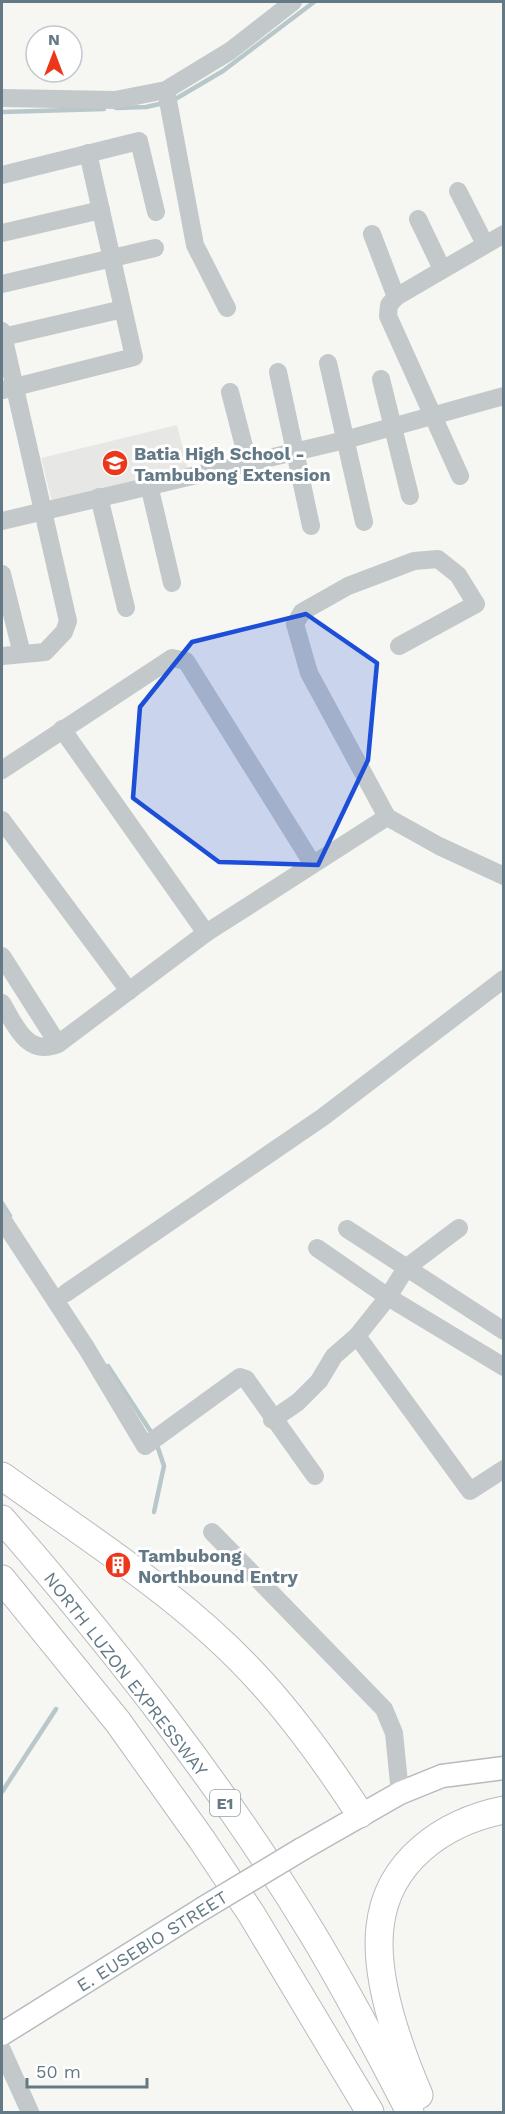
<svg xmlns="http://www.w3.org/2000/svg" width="505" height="2114" viewBox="0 0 505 2114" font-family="'Work Sans',sans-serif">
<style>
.built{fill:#e7e7e6}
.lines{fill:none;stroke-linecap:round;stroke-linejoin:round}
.stream{stroke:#b8c7c9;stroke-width:4.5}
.major-casing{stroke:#b6bbbe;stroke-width:25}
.highway-casing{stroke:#b7bbbe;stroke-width:29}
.minor{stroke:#c3c8ca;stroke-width:18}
.major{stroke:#fff;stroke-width:22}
.highway{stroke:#fff;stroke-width:27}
.major-bridge-casing{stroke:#b6bbbe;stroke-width:25;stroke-linecap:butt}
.major-bridge{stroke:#fff;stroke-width:22}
.marked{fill:#1d4ed8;fill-opacity:0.2;stroke:#1d4ed8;stroke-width:4.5;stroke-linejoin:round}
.labels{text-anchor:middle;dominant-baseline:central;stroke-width:6;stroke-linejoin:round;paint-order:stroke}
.shield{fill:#fff;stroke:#92a1aa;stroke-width:1.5}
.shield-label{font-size:16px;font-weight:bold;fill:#637985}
.poi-label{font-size:18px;font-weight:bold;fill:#637985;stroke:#fff;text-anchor:start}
.street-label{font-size:18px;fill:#637985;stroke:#fff}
</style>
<rect width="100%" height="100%" fill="#f6f6f2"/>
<path class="built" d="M177,425L188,469L52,502L41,458Z"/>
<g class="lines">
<g class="stream">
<path d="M172,101L223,71L314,2"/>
<path d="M116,108L146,107L164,103"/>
<path d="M2,112L104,109"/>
<path d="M2,1203L10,1216"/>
<path d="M108,1366L153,1435"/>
<path d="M154,1512L164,1466L156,1442"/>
<path d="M2,1792L56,1709"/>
</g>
<defs>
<g id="major">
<path d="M302,1849L400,1793L442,1776L504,1768"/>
<path d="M2,2034L202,1909"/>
</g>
<g id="highway">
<path d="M2,1476C91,1540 188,1600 262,1683C299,1724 330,1768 360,1814"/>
<path d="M2,1519C115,1649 223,1786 312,1933C347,1991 379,2052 410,2112"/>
<path d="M2,1579L118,1722L202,1840L252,1915L370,2112"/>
<path d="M419,2095C399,2048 374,1978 380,1927C387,1861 444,1822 504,1810"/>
</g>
</defs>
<use href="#major" class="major-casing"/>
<use href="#highway" class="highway-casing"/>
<g class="minor">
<path d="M166,90L195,245L227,308"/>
<path d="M2,98L115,100L166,90L230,51L293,2"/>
<path d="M2,175L139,141L156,212"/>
<path d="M458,191L485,244"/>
<path d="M418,219L442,269"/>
<path d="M2,233L101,210"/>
<path d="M372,234L396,297"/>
<path d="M2,284L155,248"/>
<path d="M2,331L68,621L64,632L45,652L2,656"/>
<path d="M3,337L123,309"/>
<path d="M328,363L364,522"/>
<path d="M278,372L311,526"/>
<path d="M381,379L410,496"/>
<path d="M3,390L134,357L88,153"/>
<path d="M230,392L248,462"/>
<path d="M460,476L388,316L389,305L396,297L504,234"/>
<path d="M149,485L172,583"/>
<path d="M99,497L126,608"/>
<path d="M2,521L345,440L504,396"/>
<path d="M2,574L22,654"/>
<path d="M399,646L476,604L458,575L438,559L414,561L348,586L302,612L295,624L309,673L387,817L439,846L504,876"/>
<path d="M62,729L206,933"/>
<path d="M2,770L172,658L186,661L312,863"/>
<path d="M2,820L129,991"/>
<path d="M2,956L58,1044L206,933L387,817"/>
<path d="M2,1003C15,1025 27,1057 58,1044"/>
<path d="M2,1219L87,1349L145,1446L240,1377L246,1379L315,1476"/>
<path d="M347,1229L504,1331"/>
<path d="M317,1248L388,1297L504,1367"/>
<path d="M66,1293L323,1117L504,979"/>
<path d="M357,1336L470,1491L504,1469"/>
<path d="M272,1420L298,1402L319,1381L334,1356L357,1336L388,1297L406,1268L459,1228"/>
<path d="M212,1532L384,1709L394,1733L400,1793"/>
<path d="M2,2050L30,2112"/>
</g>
<use href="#major" class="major"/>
<use href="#highway" class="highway"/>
<defs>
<path id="major-bridge" d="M202,1909L302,1849"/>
</defs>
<use href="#major-bridge" class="major-bridge-casing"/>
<use href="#major-bridge" class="major-bridge"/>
</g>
<path class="marked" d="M306,614L377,663L368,760L318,865L219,862L133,798L140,707L192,642Z"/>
<defs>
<symbol id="school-disc" viewBox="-11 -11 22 22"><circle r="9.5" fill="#ed371b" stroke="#fff"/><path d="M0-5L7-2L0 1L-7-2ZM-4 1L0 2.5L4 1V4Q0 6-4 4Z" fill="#fff"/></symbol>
<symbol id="building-disc" viewBox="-11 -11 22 22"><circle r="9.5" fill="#ed371b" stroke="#fff"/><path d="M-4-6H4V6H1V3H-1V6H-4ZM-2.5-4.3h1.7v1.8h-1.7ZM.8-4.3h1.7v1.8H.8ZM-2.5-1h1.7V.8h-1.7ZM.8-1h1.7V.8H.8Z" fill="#fff"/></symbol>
</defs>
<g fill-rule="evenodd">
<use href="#school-disc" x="100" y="448" width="30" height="30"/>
<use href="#building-disc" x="103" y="1550" width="30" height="30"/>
</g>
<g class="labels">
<rect class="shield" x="210" y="1790" width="30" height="26" rx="4.5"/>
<g class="shield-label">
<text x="225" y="1803">E1</text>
</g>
<g class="poi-label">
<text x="134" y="453">Batia High School -<tspan x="134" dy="21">Tambubong Extension</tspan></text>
<text x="138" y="1555">Tambubong<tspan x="138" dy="21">Northbound Entry</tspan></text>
</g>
<g class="street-label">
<text transform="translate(126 1674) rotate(52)">NORTH LUZON EXPRESSWAY</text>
<text transform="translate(152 1941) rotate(-32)">E. EUSEBIO STREET</text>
</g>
</g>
<rect width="505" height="2114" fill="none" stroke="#637985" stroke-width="6"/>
<g transform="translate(54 54)"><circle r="28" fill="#ffffff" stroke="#c1c9ce" stroke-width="1.5"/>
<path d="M0-4.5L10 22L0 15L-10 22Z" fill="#ed371b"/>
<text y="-9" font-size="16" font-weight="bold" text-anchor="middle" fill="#637985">N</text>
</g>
<path d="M27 2078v9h120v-9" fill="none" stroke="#637985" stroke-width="3"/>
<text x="36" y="2078" font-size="18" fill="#637985" stroke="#ffffff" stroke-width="4.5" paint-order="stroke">50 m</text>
</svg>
